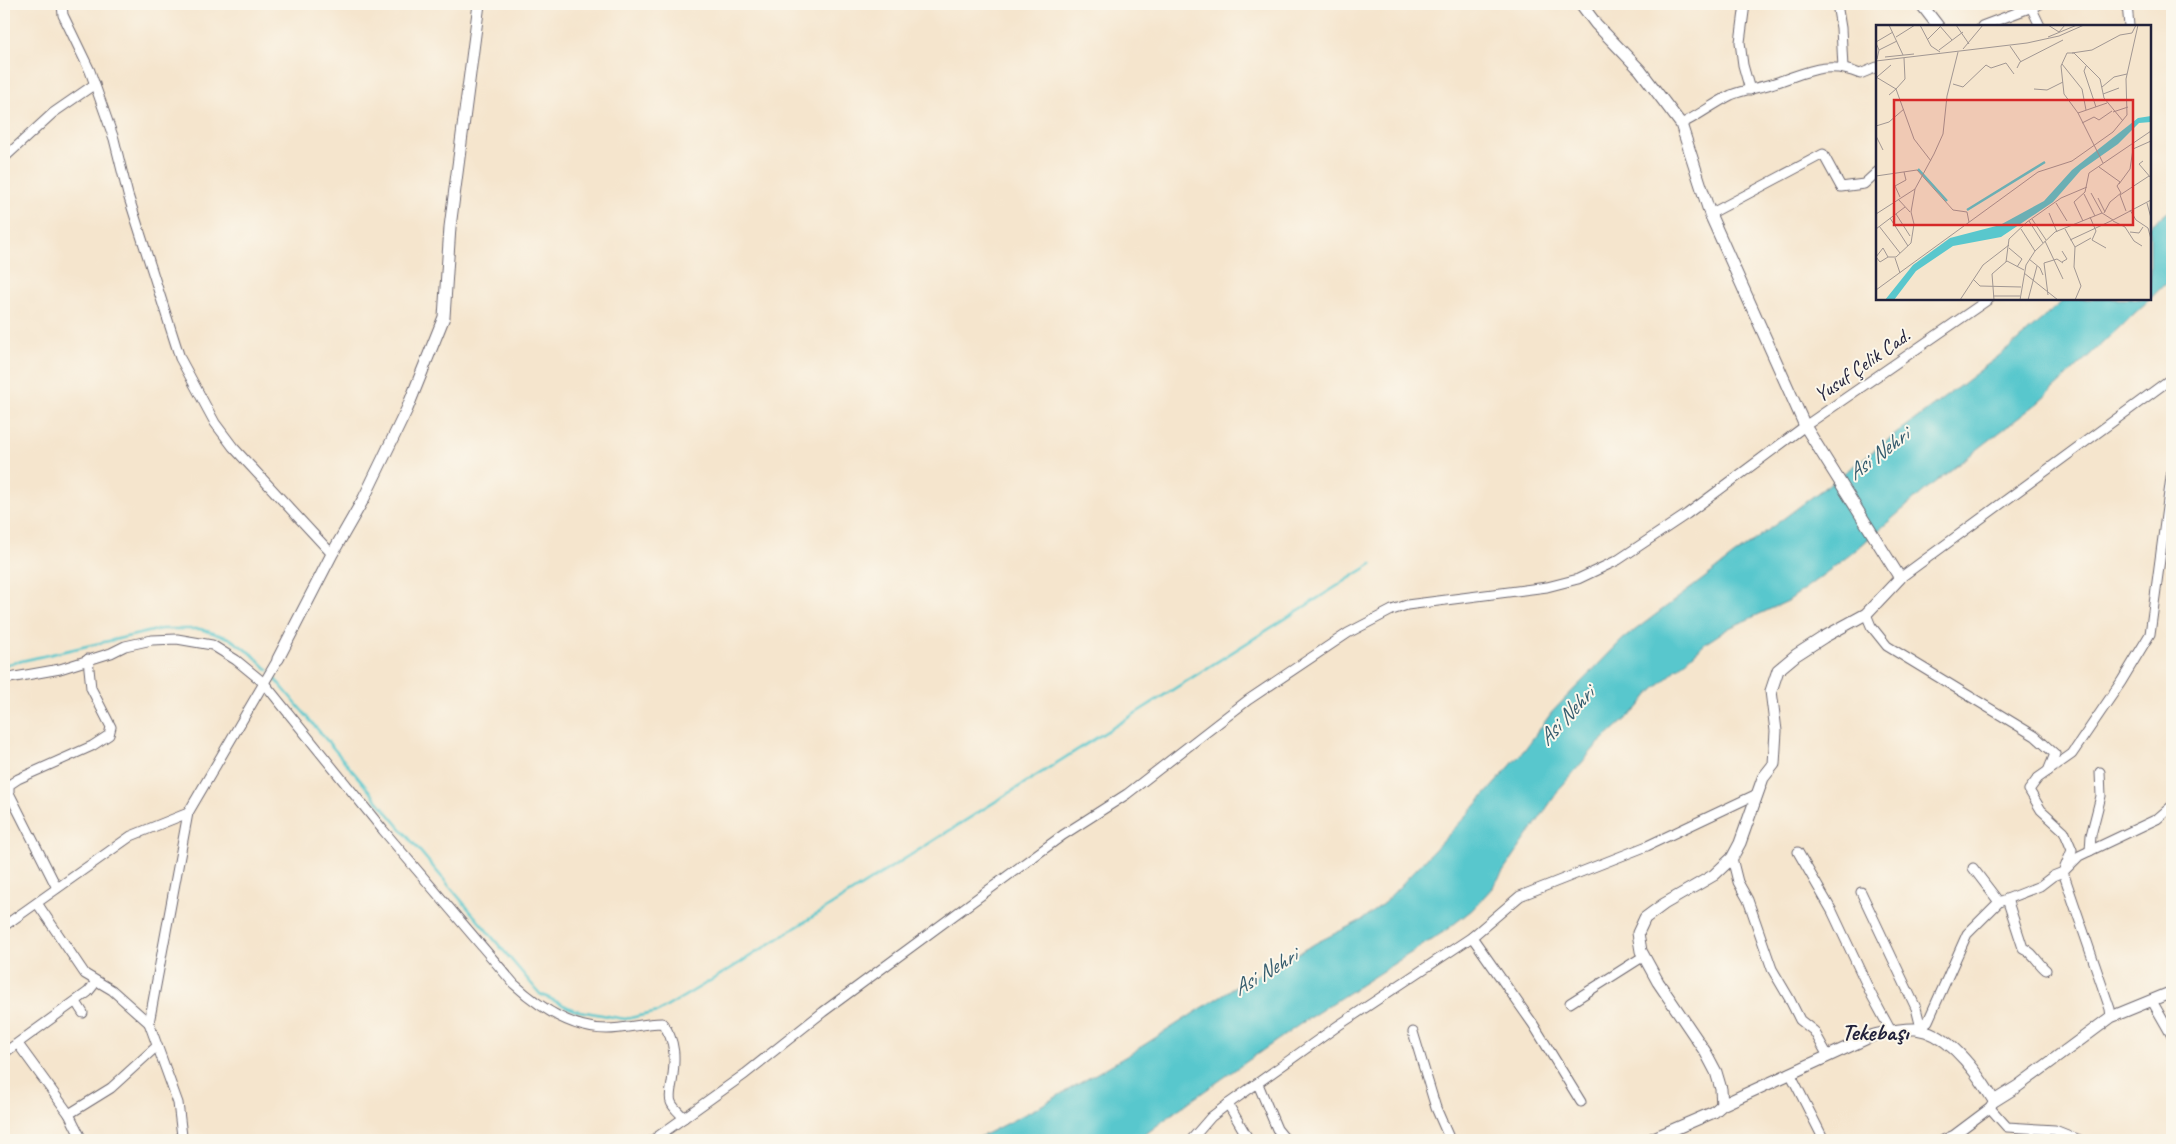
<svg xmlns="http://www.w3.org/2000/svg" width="2176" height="1144" viewBox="0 0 2176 1144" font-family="Caveat,sans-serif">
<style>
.water{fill:#59c7cd;stroke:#3e7484}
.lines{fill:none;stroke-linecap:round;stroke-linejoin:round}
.stream{stroke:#59c7cd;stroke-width:2.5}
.minor-casing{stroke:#6c666e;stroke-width:11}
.tertiary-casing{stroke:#6c666e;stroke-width:13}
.minor{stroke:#fff;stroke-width:9}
.tertiary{stroke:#fff;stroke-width:11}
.labels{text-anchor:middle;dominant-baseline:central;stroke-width:4;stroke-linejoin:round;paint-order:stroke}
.street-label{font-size:21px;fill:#22223b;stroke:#fbf7ec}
.water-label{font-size:22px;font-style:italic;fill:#355c6e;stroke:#fbf7ec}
.quarter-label{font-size:24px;font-weight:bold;fill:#22223b;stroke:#fbf7ec}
.inset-river{fill:none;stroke:#59c7cd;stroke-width:2.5}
.inset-road{fill:none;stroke:#a19793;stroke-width:1}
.view{fill:#d62828;fill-opacity:0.15;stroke:#d62828;stroke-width:2.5}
.inset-edge{fill:none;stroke:#22223b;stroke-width:2.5}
</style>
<rect width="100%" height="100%" fill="#fbf7ec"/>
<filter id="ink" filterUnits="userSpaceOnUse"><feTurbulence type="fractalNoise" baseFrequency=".02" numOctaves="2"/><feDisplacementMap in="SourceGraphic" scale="10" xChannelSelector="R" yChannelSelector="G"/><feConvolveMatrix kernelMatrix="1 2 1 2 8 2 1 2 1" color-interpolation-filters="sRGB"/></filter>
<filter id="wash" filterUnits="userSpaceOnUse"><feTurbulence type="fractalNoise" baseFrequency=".0096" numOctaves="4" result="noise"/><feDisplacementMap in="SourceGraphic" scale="20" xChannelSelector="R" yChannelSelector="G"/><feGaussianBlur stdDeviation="1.12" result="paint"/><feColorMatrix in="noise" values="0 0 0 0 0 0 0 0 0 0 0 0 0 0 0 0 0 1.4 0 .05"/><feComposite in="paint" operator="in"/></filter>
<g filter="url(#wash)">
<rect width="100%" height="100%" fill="#f5e5cd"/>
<g class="water">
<path d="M2172,209V277L2150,299V226Z"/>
<path d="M2065,299H2150L2039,402L1930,486L1851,554L1788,601L1729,628L1706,643L1648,695L1637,709L1597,745L1561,787L1492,888L1472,910L1445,931L1309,1018L1176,1111L1138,1140H974L1037,1108L1130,1054L1230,990L1318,942L1362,920L1384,903L1469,813L1525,749L1552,712L1622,640L1961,385L2009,348Z"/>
</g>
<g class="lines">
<g class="stream">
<path d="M4,665L161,629H200L229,638L252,654L268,670"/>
<path d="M271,674L540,994L574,1010L625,1019L658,1012L730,969L1372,564"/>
</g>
</g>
</g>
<g filter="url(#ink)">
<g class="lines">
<defs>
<g id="minor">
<path d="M62,4L63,15L90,71L114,139L128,195L180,358L215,423L233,447L332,554"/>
<path d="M1745,4L1740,42L1743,65L1750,90"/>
<path d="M1837,4L1841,28L1843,68"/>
<path d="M2127,4L2129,26"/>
<path d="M2031,7L2040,26"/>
<path d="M1982,26L2040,4"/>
<path d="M1681,124C1698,116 1713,104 1731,95C1743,90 1758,88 1771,84C1804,74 1826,59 1860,74L1877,67"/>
<path d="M4,158L53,113L95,84"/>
<path d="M1710,214L1823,154L1841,187L1864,184L1877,172"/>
<path d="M1900,578L2172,378"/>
<path d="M1866,614L1871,626L1887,646L2035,736L2055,754L2048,771L2038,778L2029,790L2041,810L2064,831L2072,850L2063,872L2053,876L2040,886L1999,902L1967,934L1928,1021L1917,1029"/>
<path d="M4,679L60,669L111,653L125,646L152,640L177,639L212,645L236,660L264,683L383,830L514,984C539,1007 571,1029 607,1029C626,1029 643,1023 662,1023C677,1041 675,1061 672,1083C671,1088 669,1097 671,1102C673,1108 680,1113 684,1118"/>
<path d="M2048,771L2072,754L2121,682L2150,634L2172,470"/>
<path d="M2090,851L2091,835L2101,796L2100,772"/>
<path d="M1798,852L1832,911L1872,996L1891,1031"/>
<path d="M1732,858L1738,882L1748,900L1772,969L1789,998L1800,1020L1814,1031L1828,1056"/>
<path d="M1973,868L1999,902"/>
<path d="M57,888L9,793V785L18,779L92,746L109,735L111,727L91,688L88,659"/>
<path d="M1861,892L1916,1008L1921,1028"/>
<path d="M2007,899L2023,948C2034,952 2037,963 2046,970"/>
<path d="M37,903L85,974L112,990L149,1023"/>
<path d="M4,926L131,836L188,813L278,659"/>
<path d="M1472,937L1533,1024L1581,1102"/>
<path d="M2152,1001L2172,1036"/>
<path d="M76,1002L83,1013"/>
<path d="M1570,1003L1644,956"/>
<path d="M2111,1017L2110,1009L2063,872L2079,856L2157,819L2172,806"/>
<path d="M1413,1032L1436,1108L1450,1140"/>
<path d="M18,1044L69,1114L82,1140"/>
<path d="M4,1053L88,992L96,982"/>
<path d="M1790,1073L1824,1140"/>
<path d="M1258,1084L1277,1129L1286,1140"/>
<path d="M1228,1104L1249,1140"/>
<path d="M1990,1108L2007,1127L2055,1130L2080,1140"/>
<path d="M69,1114L111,1088L157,1046"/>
<path d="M181,1140L182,1136L178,1103L149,1023L188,813"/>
<path d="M653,1140L745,1074L823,1012L1063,835L1127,794L1248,700L1348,633L1392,610L1407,605L1547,587L1578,579L1618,560L1687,514L1805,426L1989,299"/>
<path d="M1191,1140L1211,1117L1228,1104L1339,1025L1472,937L1520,896L1647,846L1757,794"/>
<path d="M1943,1140L1954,1135L1990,1108L1993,1103"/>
</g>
<g id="tertiary">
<path d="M1581,4L1596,24L1640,70L1681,124L1710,214L1805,426L1900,578L1866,614L1824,637L1796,655L1778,670L1771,691L1776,731L1774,764L1763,778L1740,843L1732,858L1714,875L1664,904L1645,918L1638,933L1641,951L1658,982L1706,1053L1716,1072L1721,1089L1722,1105"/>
<path d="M1921,4L1938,26"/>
<path d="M278,659L332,554L364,498L407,409L444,317L450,227L479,4"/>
<path d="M1649,1140L1714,1112L1722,1105L1874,1035C1887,1032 1902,1028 1916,1029C1950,1033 1978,1074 1994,1101L2018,1086L2111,1017L2172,992"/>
</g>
</defs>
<use href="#minor" class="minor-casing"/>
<use href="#tertiary" class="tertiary-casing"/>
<use href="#minor" class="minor"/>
<use href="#tertiary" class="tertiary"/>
</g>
</g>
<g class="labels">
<g class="street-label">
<text transform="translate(1862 365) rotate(-35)">Yusuf Çelik Cad.</text>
</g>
<g class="water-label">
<text transform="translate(1878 454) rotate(-37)">Asi Nehri</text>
<text transform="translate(1566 716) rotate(-47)">Asi Nehri</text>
<text transform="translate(1265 972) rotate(-31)">Asi Nehri</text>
</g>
<g class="quarter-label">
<text x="1875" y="1032">Tekebaşı</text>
</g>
</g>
<g transform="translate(1876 25)">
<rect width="275" height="275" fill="#f5e5cd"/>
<path d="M275,91V97L263,98L242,119L205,145L177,177L125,212L77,221L40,246L18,275H9L37,240L74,213L124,200L168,176L196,145L262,93Z" fill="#59c7cd"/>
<path class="inset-river" d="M42,144L71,176M91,185L169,137"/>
<path class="inset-road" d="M13,0L27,30M44,0L55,21L64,27M63,0L76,15M80,0L93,19M172,0L183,7L189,0M20,12L39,0M172,12L201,0M51,15L64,2M0,17L17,7M0,18L3,25L1,34M134,21L145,37M87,24L107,0M3,25L21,16M63,25L87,7M191,28L185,41L188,69L202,88L227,138M191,28H198L224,54L228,73L247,96M196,28L216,25L244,10L256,8L260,0M9,32L38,29M28,33L29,54L20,64L38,114L55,136M0,36L151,18L183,11L208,0M186,39L206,64L210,85M210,41L208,46L220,82M141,43L144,37L187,15M0,52L20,64L13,70M1,52L15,40M77,59L87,62L110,40L115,43L130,38L138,49M226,62L238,52L251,49M158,64L171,65L187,57M227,69L243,63M237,87L252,82M202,88L231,78M206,98L218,92L223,95L236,86M0,101L13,97L28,84M0,111L7,125M267,136L263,139L275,153M223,142L244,157L241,161L245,168L234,177L228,188M0,151L41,145L77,185L91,187L93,197M243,159L254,144L257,124L275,116M215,168L226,188M208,169L219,191M24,172L19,161L30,155L28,147M222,173L229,187M22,174L34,187M180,178L191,196M271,178L275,193M254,185L260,195L272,203L275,214M250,186L244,170L273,151M173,188L181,207M0,189L39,164L58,129L67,109L71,71L82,27M20,189L34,211M214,192L220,206M14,193L32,221M156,194L170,215M153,196L167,218M207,196L198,177L209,167L213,148L275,106M237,196L249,202L258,216L266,221M3,201L24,228M0,204L29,182M145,204L159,226M189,204L199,222M220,206L216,215L230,223M254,207L263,208L267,202M194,215L237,195M169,216L187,254M133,223L146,234L141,242M186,226L191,234L186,237M0,232L7,223L12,232H20L35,218L38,199L35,187L39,164M0,232L4,237L12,232M19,233L24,248M153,234L164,243L167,250M130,237L133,214L151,197L185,173L211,162M148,248L182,275M97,254L104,261L145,262M0,265L162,147L196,136L237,107L251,90L250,54L262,0M172,270L168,238L181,234L187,238M117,271H144M84,275L107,240L133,220M118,275L116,249L131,236L148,245M144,275L150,240L159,226L179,207L226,188L237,195L275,175M152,275L161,241M199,275L205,261L198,242L199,222L215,213"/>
<path class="view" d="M18,75H257V200H18Z"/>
<rect width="275" height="275" class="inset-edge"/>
</g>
<rect width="2176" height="1144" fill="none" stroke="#fbf7ec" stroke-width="20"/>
</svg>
